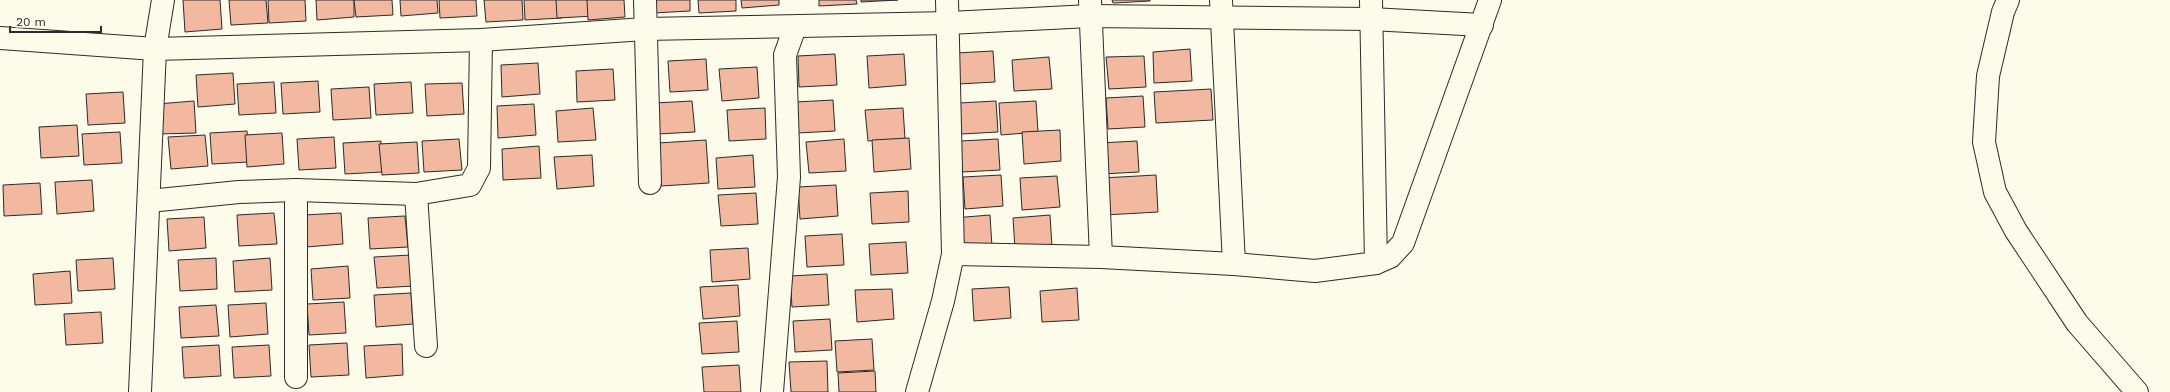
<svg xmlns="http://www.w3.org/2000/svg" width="2170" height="392" viewBox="0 0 2170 392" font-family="'Work Sans',sans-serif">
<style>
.building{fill:#f2b8a0;stroke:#2b2b2b}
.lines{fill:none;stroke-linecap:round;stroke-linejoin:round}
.street-casing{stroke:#2b2b2b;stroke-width:24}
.street{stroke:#fdfbea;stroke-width:22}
</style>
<rect width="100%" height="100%" fill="#fdfbea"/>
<g class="building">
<path d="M183,0H220L222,29L185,32Z"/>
<path d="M229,0H266L268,23L231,25Z"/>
<path d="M268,0H305L306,21L269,23Z"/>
<path d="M316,0H354V17L317,20Z"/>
<path d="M354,0H392L393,15L356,17Z"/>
<path d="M400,0H437L438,13L401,16Z"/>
<path d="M439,0H476L477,16L440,18Z"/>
<path d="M484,0H522L523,20L486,22Z"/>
<path d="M524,0H561L562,18L525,20Z"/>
<path d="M556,0H593L595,16L557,18Z"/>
<path d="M587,0H624L625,17L588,20Z"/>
<path d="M652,0H690V11L653,13Z"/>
<path d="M698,0H736V11L699,13Z"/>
<path d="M741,0H779V5L742,8Z"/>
<path d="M819,0H856L857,4L819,6Z"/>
<path d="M861,0H898L861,2Z"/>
<path d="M1112,0H1150V1L1113,3Z"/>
<path d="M1190,49L1192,81L1154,83L1153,52Z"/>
<path d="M993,51L995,82L958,84L956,53Z"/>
<path d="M835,54L837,85L799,87L798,56Z"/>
<path d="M904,54L906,85L869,88L867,56Z"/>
<path d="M1144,56L1146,87L1109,89L1106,57Z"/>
<path d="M1049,57L1052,89L1014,91L1012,60Z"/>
<path d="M706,59L708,90L670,92L668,61Z"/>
<path d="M538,63L540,94L502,97L501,65Z"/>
<path d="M757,67L759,98L722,101L719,69Z"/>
<path d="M613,69L615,100L577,102L576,71Z"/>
<path d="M233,73L235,104L198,107L196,75Z"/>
<path d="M318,81L320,112L283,114L281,83Z"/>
<path d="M274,82L276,113L239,115L237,84Z"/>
<path d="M411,82L413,113L376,115L374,84Z"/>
<path d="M462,83L464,114L427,116L425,84Z"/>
<path d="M369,87L371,118L333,120L331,89Z"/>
<path d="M1211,89L1213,120L1156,123L1154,92Z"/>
<path d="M123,92L125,123L88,125L86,94Z"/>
<path d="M1143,96L1145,127L1108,129L1106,98Z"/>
<path d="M833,100L835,131L798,133L796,102Z"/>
<path d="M194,101L196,133L159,134L157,104Z"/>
<path d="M692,101L695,132L657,134L655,103Z"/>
<path d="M996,101L998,132L961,134L959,103Z"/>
<path d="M1036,101L1038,132L1001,135L999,103Z"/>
<path d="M534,104L536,135L498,138L497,106Z"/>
<path d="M593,108L596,140L558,142L556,111Z"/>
<path d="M765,108L766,139L729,141L727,110Z"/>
<path d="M903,108L905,139L868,141L865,110Z"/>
<path d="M77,125L79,156L41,158L39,127Z"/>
<path d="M1060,130L1061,161L1024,164L1022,132Z"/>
<path d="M247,131L249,162L212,164L210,133Z"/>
<path d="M120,132L122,163L84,165L82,134Z"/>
<path d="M282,133L284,164L247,167L245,135Z"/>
<path d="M205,135L208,166L171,169L168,137Z"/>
<path d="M334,137L336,168L299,170L297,139Z"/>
<path d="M909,138L911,169L874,172L872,140Z"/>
<path d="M459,139L462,170L424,172L422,141Z"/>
<path d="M844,139L846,171L809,173L806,142Z"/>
<path d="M998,139L1000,170L962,172L961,141Z"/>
<path d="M706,140L709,183L661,186L658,143Z"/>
<path d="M381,141L382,172L345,174L343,143Z"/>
<path d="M1137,141L1139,172L1102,174L1100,143Z"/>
<path d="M417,142L419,173L382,175L379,144Z"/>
<path d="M539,146L541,178L503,180L502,149Z"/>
<path d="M592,155L594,186L557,189L554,157Z"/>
<path d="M753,155L755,187L718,189L716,158Z"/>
<path d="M1001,175L1003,206L965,209L963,177Z"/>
<path d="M1156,175L1158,212L1105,215L1102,178Z"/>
<path d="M1057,176L1060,207L1022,210L1020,178Z"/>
<path d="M92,180L94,211L57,214L55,182Z"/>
<path d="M40,183L42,214L4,216L3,185Z"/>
<path d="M836,185L838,216L800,219L798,187Z"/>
<path d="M908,191L909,222L872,224L870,193Z"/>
<path d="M756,193L758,224L721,226L718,195Z"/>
<path d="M274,213L277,244L239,246L237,215Z"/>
<path d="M341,213L343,244L306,247L304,215Z"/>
<path d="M990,215L992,247L955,249L953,218Z"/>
<path d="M1050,215L1052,247L1015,249L1013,218Z"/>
<path d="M405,216L408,247L370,249L368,218Z"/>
<path d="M204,217L206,248L169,251L167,219Z"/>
<path d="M842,234L844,265L807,267L805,236Z"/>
<path d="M906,242L908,273L871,275L869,244Z"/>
<path d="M748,248L750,279L712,282L710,250Z"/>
<path d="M411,255L414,286L377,288L374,257Z"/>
<path d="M113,258L115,289L78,291L76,260Z"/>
<path d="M216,258L217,289L180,291L178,260Z"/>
<path d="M270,258L272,290L235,292L233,261Z"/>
<path d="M348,266L350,298L313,300L311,269Z"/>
<path d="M70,271L72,303L35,305L33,274Z"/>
<path d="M827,274L829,305L792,307L790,276Z"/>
<path d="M738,285L740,316L703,319L700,287Z"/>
<path d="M1009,287L1011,318L974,321L972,289Z"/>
<path d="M1077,288L1079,320L1042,322L1040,291Z"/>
<path d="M892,289L894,319L857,322L855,290Z"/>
<path d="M411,293L413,324L376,327L374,295Z"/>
<path d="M344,302L346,333L309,335L307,304Z"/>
<path d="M266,303L268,334L230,337L228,305Z"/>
<path d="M216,305L219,336L181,338L179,307Z"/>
<path d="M101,312L103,343L66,345L64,314Z"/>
<path d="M830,319L832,350L795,352L793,321Z"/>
<path d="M737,321L739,352L702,354L699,323Z"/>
<path d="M872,339L874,370L837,372L835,341Z"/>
<path d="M347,343L349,375L311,377L309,345Z"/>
<path d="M402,344L403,375L366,378L364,346Z"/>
<path d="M219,345L221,376L184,378L182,347Z"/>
<path d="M269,345L271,376L234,378L232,347Z"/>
<path d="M827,361L828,392H791L789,362Z"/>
<path d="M739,365L741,392H704L702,367Z"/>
<path d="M875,371L876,392H839L838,373Z"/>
</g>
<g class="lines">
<defs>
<g id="street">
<path d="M645,0L650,183"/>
<path d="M1090,0L1101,257"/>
<path d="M1221,0L1234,264"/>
<path d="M2008,0L2003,12L1988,76L1984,142L1995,192L2016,231L2077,323L2137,392"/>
<path d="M0,38L155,49L163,0"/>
<path d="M296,190V377"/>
<path d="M416,194L426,346"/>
<path d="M149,201L239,192L296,190L416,194L470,185L479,168L481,40"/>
<path d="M953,254L1101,257L1234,264L1315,271L1376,263L1371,0"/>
<path d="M1376,263L1390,257L1403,243L1490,0"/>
<path d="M140,392L155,49L481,40L645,29L949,23L1090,16L1371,19L1482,25"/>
<path d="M772,392L789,177L785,55L795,27"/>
<path d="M917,392L943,301L953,254L947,0"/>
</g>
</defs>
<use href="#street" class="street-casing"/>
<use href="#street" class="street"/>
</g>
<path d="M10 26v6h91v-6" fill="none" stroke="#2b2b2b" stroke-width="2"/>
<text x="16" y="26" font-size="12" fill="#2b2b2b" stroke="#fdfbea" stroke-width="3" paint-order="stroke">20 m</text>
</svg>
